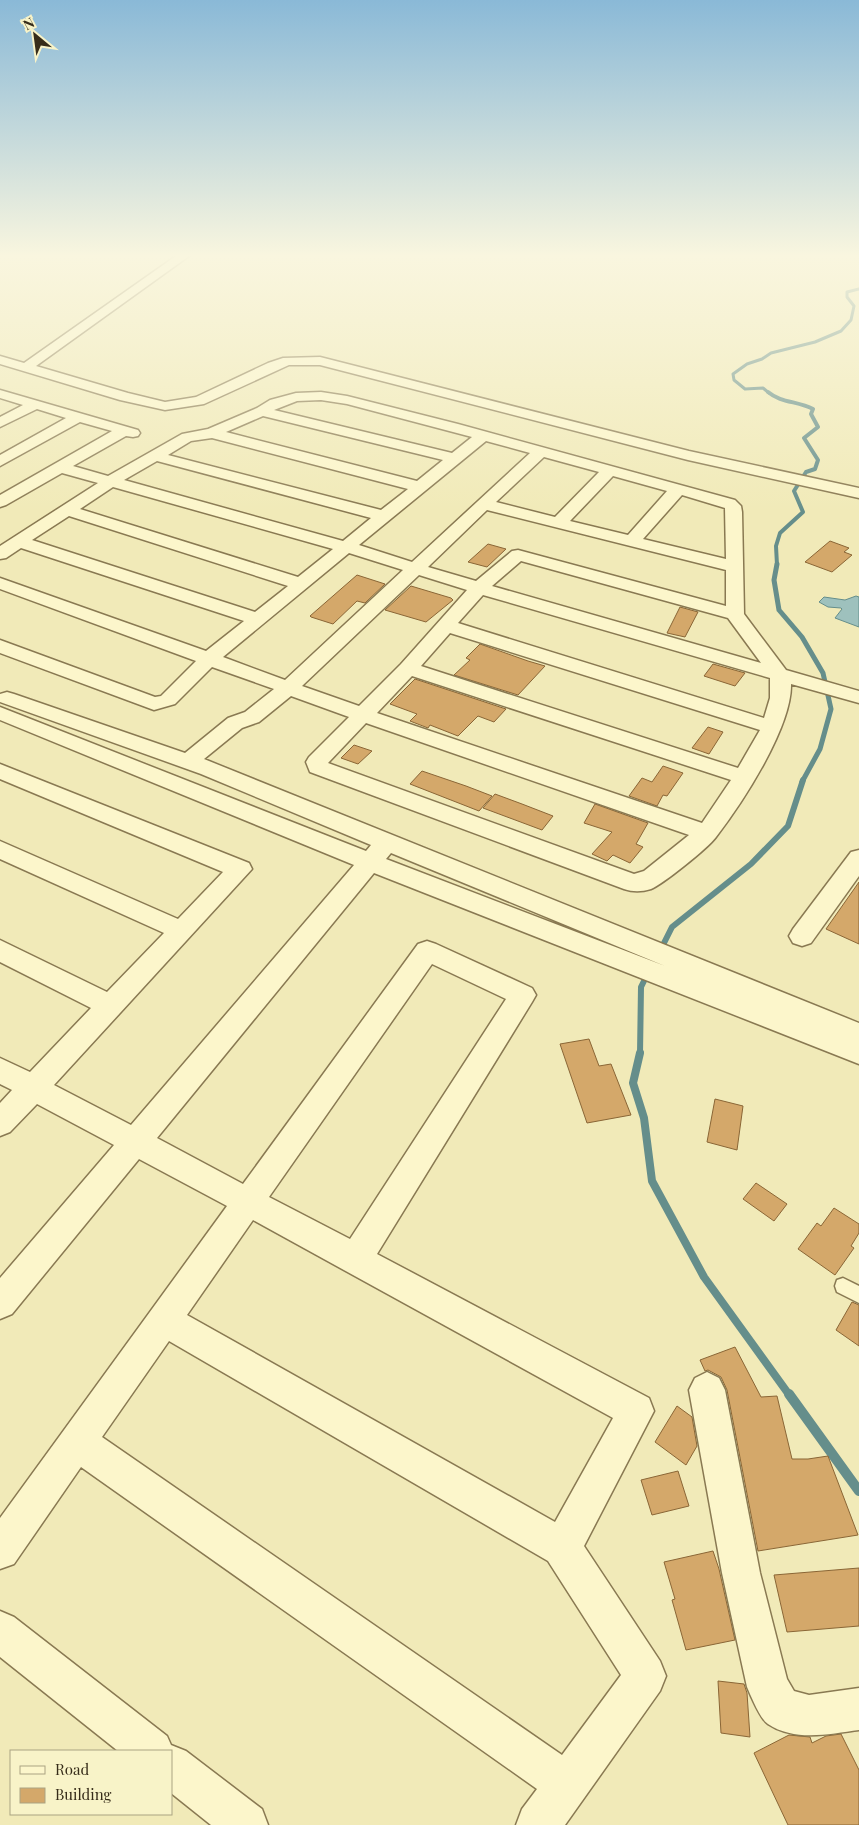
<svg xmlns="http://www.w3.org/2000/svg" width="859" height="1825" viewBox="0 0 859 1825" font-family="'Playfair Display',serif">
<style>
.water{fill:#9ec1bd;stroke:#658e8b}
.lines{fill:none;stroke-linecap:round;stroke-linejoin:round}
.stream-far5{stroke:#658e8b;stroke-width:3}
.stream-far4{stroke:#658e8b;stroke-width:4}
.stream-far3{stroke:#658e8b;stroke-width:5}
.stream-far2{stroke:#658e8b;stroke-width:6}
.stream-far1{stroke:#658e8b;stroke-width:8}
.stream{stroke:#658e8b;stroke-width:10}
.building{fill:#d4a86a;stroke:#8a6636}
.lane-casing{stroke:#897952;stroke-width:3}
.street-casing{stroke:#897952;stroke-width:3}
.lane{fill:#fcf6cb;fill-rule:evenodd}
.street{fill:#fcf6cb;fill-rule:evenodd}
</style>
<rect width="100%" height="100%" fill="#f1eab8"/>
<path class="water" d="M856,596L859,597V627L835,618L842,609L841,608L828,607L819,602L824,597L845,600Z"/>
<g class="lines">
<path class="stream-far5" d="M769,393L763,388L745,389L734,380L733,374L747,364L762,359L771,353L815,342L841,331L851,320L854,306L847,297V292L859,289"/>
<path class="stream-far4" d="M768,392C781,403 798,401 813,409L811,414L818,427L804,438L818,460L815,469L806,472L794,491L803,512L780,533L776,546L777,565"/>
<path class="stream-far3" d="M777,564L774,580L779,610L802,637L823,673L831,709L820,749L802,782"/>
<g class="stream-far2">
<path d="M660,951L672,927L751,864L788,826L803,780"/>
<path d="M640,1054L641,987L648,973"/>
</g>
<path class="stream-far1" d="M640,1053L633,1083L644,1118L652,1181L704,1277L790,1396"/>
<path class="stream" d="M789,1394L859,1491"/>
</g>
<g class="building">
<path d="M830,541L849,548L844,552L852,555L832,572L805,562Z"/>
<path d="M488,544L506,549L487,567L468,562Z"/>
<path d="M357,575L385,584L365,603L357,601L333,624L311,617L310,616Z"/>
<path d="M411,586L451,598L453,600L426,622L385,610Z"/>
<path d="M680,607L698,612L685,637L667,633Z"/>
<path d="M480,644L528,661L545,666L518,695L454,675L470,660L466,658Z"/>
<path d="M713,664L745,673L735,686L704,676Z"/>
<path d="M415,679L506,709L494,722L478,716L458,736L430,725L428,728L410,721L417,714L390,704Z"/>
<path d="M708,727L723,732L709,754L692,748Z"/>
<path d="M354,745L372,751L358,764L341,758Z"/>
<path d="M663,766L683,773L667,796L663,795L657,806L629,796L642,778L652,782Z"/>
<path d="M422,771L466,786L492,796L479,811L410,784Z"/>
<path d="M495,794L522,804L553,816L542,830L483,808Z"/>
<path d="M595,804L648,823L636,844L643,847L630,863L613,855L607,861L592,854L612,832L584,823Z"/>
<path d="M859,882V944L826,929Z"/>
<path d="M589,1039L599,1066L611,1064L631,1115L587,1123L560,1044Z"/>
<path d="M715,1099L743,1106L737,1150L707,1142Z"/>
<path d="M756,1183L787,1204L774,1221L743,1199Z"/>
<path d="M834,1208L859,1224V1233L851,1246L854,1248L835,1275L798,1249L817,1223L821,1226Z"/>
<path d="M852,1302L859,1305V1346L836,1330Z"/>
<path d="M735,1347L761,1397L777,1396L792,1459H808L828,1456L858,1535L758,1551L727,1390L721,1377L708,1370L705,1371L700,1360Z"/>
<path d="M677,1406L692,1417L697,1446L686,1465L655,1442Z"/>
<path d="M678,1471L689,1506L652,1515L641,1480Z"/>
<path d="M713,1551L719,1569L735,1640L686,1650L672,1600L675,1599L664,1562Z"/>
<path d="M859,1568V1626L787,1632L774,1575Z"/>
<path d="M718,1681L744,1684L747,1693L750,1737L721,1733Z"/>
<path d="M841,1734L859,1770V1825H788L754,1753L789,1735L810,1737L812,1743L826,1736Z"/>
</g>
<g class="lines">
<defs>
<path id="lane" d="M843,1278L859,1286V1303L837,1292L835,1286L837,1280Z"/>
<g id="street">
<path d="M176,256H189L36,366L128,393L165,402L196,397L268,363L283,358L320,357L689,451L859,488V498L688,460L320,365H289L204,404L165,410L120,400L0,364V356L24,363Z"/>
<path d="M0,390L138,430L140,433L138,436L133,437L126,436L73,466L108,476L182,434L208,429L257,408L270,400L296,393L321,392L347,396L458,424L735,500L741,506L742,512L744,614L786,670L859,691V703L791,684C792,727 743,802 716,837C708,848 663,884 651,889C641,892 633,892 624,889L310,772L306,762L309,757L349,717L291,696L259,722L242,728L204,759L859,1023V1064L374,873L157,1138L243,1184L418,944L427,941L436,944L532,988L536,995L532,1002L377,1254L649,1398L654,1411L584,1546L660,1661L666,1676L660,1691L565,1825H516L522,1809L537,1789L81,1467L14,1564L0,1569V1518L227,1206L139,1159L12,1314L0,1319V1278L114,1145L37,1104L10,1132L0,1136V1103L12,1090L0,1084V1058L30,1072L91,1008L0,962V940L107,992L164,933L0,859V841L178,919L223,872L0,779V764L249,863L252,869L54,1085L131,1125L354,865L0,720V707L366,851L371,845L201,774L0,702V694L7,692L14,694L185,753L228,718L245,712L274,689L212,667L175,704L154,710L0,653V640L155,697L161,696L196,661L0,589V578L206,651L244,621L21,548L6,558L0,559V546L98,483L62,473L6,505L0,507V495L112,431L80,422L0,466V455L66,418L37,409L0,427V417L23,405L0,398ZM321,400L347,404L472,437L452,453L274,410L297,401ZM263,416L443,460L417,481L226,432ZM212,438L408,489L381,510L168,455L191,441ZM486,441L530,453L412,562L359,545ZM544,457L599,472L555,517L496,502ZM157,461L371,518L343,541L124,480ZM613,476L667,491L628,535L570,521ZM113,487L333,549L298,577L80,509ZM682,495L725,508L726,559L643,539ZM487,510L726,570V606L518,550L512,551L476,581L428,567ZM69,516L288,586L255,612L32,540ZM349,553L403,570L285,680L223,657ZM521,561L728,618L761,663L492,586ZM419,575L467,590L401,664L359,706L302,686ZM483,595L770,678V698L764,718L458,623ZM450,633L760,730L738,768L421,666ZM412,676L731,780L702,823L377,713ZM366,723L689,835L644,871L634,874L328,763ZM391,853L665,966L386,859ZM432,964L506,999L350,1239L269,1197ZM253,1220L613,1418L555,1522L187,1315ZM169,1341L548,1561L621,1675L562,1755L102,1437Z"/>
<path d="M859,850V876L811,943L802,946L793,943L789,936L793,929L851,852Z"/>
<path d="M707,1372L719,1378L725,1390L760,1573L787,1679L794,1691L809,1695L859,1688V1730C829,1734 795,1742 768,1724C760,1719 751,1696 747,1687L722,1573L689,1390L695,1378Z"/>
<path d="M0,1611L14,1617L167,1736L171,1745L186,1751L262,1809L268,1825H211L171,1793V1751H118L0,1657Z"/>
</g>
</defs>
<use href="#lane" class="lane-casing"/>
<use href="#street" class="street-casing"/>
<use href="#lane" class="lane"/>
<use href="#street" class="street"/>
</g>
<linearGradient id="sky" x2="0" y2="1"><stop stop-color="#8ab9d7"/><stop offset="0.5" stop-color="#f9f6df"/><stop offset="1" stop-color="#f9f6df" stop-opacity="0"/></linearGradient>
<rect width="859" height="511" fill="url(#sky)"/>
<rect x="10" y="1750" width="162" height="65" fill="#f8f3c8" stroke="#aaa382"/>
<rect x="20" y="1766" width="25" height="8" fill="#fcf6cb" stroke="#aaa382"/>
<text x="55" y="1775" font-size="15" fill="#362c19">Road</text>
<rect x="20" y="1788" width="25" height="15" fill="#d4a86a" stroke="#aaa382"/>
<text x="55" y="1800" font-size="15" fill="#362c19">Building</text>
<g transform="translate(35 35) rotate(331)" stroke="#f8f3c8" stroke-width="4" paint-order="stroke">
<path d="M0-4L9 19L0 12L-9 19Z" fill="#362c19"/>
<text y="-8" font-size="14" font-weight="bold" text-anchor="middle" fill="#362c19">N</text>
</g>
</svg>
